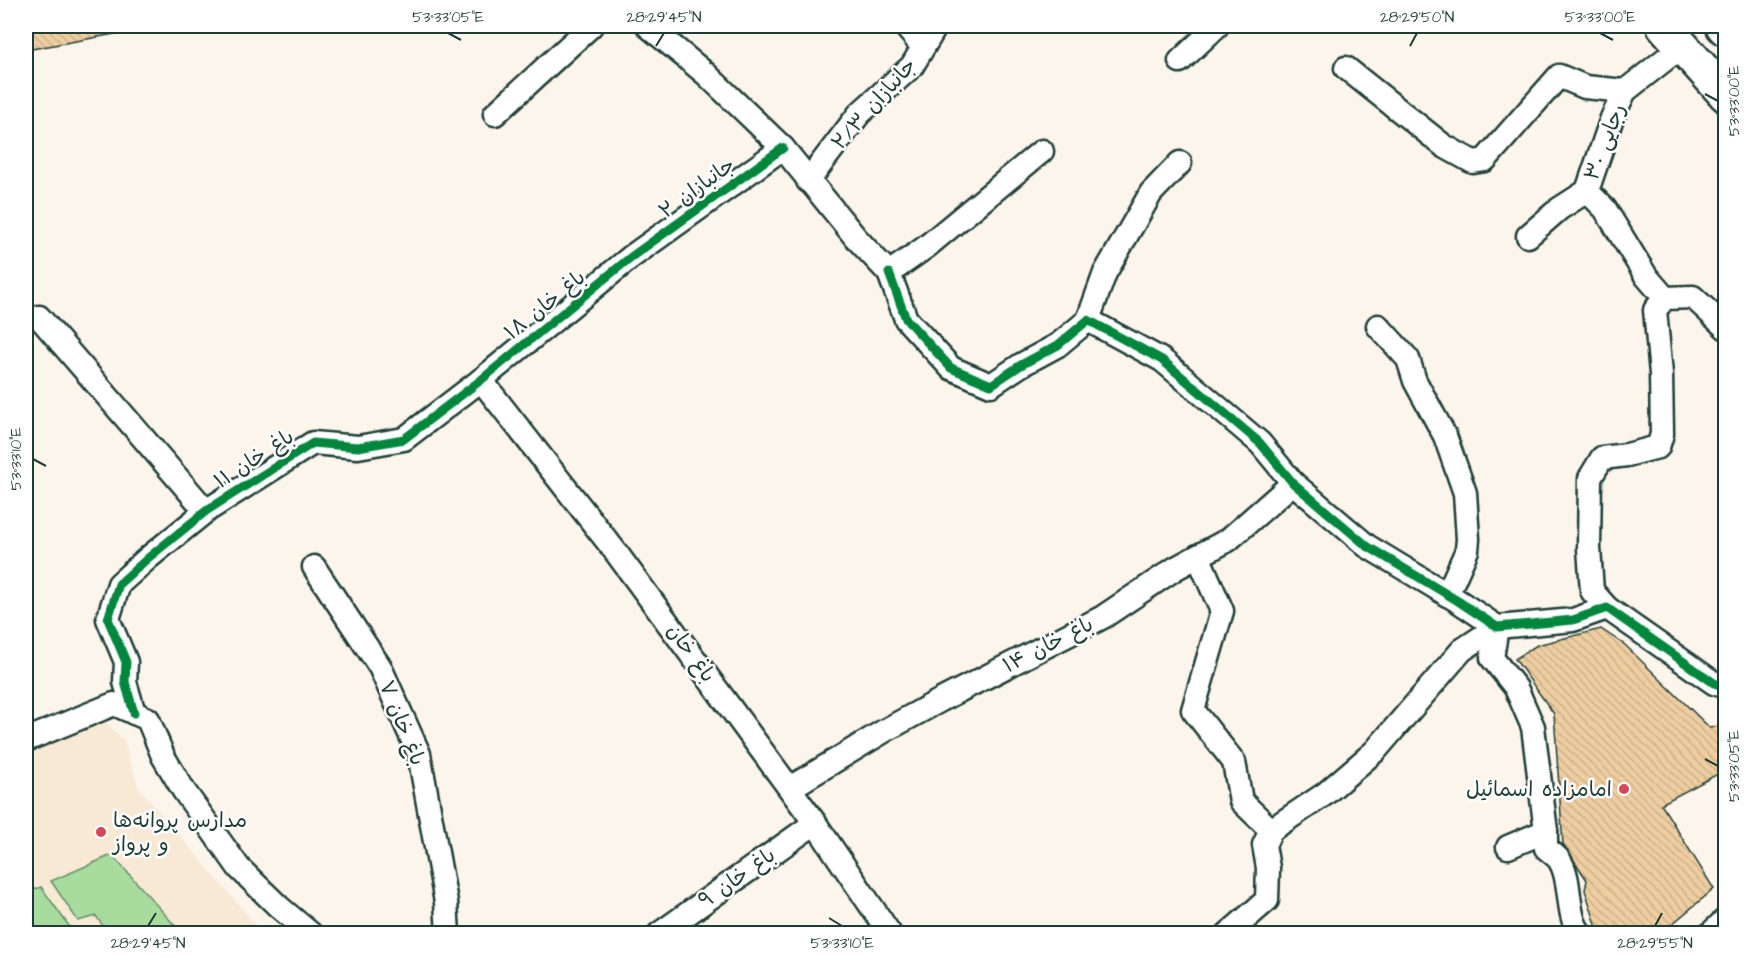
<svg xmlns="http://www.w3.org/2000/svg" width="1751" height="959" viewBox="0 0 1751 959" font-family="'Architects Daughter','Playpen Sans Arabic',sans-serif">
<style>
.built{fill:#f8e9d5}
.green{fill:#a8dc9e;stroke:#648c69;stroke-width:1.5}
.building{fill:url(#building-back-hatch);stroke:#1f3d34;stroke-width:1.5}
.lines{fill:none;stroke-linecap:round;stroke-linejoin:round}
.street-casing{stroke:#1f3d34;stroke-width:27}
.secondary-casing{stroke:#1f3d34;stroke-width:38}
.street{stroke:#fff;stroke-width:22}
.secondary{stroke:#fff;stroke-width:33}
.cycleway-casing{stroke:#fff;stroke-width:13}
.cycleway{stroke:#00873e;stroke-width:9}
.ticks{fill:none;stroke:#1f3d34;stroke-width:2}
.poi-dot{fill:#d1495b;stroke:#fff;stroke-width:2}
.labels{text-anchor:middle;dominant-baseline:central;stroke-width:5;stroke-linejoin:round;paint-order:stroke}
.street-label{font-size:21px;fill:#1f3d34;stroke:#fff}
.poi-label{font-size:21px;fill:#1f3d34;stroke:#fff;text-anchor:end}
.neatline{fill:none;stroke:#1f3d34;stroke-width:2}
.ticks-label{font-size:15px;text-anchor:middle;fill:#1f3d34}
</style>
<defs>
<pattern id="building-back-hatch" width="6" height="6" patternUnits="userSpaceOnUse" patternTransform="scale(1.5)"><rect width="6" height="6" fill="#eecda0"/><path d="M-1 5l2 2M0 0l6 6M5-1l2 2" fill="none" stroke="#ccb18a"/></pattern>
</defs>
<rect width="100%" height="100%" fill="#fcf5ec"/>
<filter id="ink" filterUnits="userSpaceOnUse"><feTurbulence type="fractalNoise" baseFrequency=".0167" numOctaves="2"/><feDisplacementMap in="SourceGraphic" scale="12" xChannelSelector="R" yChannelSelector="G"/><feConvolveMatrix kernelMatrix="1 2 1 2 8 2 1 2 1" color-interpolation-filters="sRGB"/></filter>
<g filter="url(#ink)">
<path class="built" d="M104,721L123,739L139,788L263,933H26V755Z"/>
<g class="green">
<path d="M112,855L178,929L175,933H108L96,916L78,921L51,881Z"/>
<path d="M41,887L69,926L63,933H26V893Z"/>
</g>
<g class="building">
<path d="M26,26H159L26,50Z"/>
<path d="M1601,629L1625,645L1710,728L1719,726L1726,728V766L1718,774L1661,804L1714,889L1660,934H1599L1585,890L1587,880L1563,844L1554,714L1515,659L1537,645Z"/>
</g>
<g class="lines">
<defs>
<g id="street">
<path d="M648,26L706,74L783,148L856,238L889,273L926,247L1042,151"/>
<path d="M905,26L923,47"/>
<path d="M1180,61L1217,26"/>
<path d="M1346,68L1444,146L1473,162L1485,160L1559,76L1585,87L1625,91"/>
<path d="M495,114L591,26"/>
<path d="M808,181L859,114L912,66L936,26"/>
<path d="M1587,191L1605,209L1646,276L1665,298"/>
<path d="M1528,236L1559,209L1587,191L1612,118L1625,91L1682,46"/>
<path d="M889,273L906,319L951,368L991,385L1021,365L1058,345L1088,320L1162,360L1260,443L1293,483L1367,546L1458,601L1497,627L1573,620L1607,608L1714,683L1726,687"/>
<path d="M39,317L206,511"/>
<path d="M1088,320L1105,273L1151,193L1180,163"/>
<path d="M1378,326L1408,359L1415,381L1445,436L1465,493L1468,539L1467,550L1447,595"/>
<path d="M481,380L615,551L815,823L890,934"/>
<path d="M1198,556L1222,611L1193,710L1234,762L1241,801L1271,830L1325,794L1375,751L1462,650L1497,627"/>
<path d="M314,567L380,667L419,754L446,902L448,934"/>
<path d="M1607,608L1592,591L1589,548L1590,478L1602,458L1627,455L1658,447L1662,434L1661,374L1655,310L1665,298L1693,297L1726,328"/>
<path d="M1497,627L1492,658L1516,688L1533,727L1546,831L1508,847"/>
<path d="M134,713L125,682L126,662L108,619L119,584L148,558L206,511L313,443L358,447L404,439L481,380L631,257L783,148"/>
<path d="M26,740L114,704L148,719L163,756L184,791L239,868L279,907L311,934"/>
<path d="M790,788L884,731L941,700L1103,617L1176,568L1228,540L1293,483"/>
<path d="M1546,831V848C1550,852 1557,856 1560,861C1573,882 1565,916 1581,934"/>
<path d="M659,934L815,823"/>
<path d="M1228,934L1267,900L1268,868L1264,845L1271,830"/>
<path d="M1710,934L1726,919"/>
</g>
<g id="secondary">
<path d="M1664,26L1726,95"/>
<path d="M1723,26L1726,29"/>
</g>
</defs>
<use href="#street" class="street-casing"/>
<use href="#secondary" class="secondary-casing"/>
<use href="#street" class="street"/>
<use href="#secondary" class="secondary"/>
<defs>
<g id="cycleway">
<path d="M889,273L906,319L951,368L991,385L1021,365L1058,345L1088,320L1162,360L1260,443L1293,483L1367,546L1458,601L1497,627L1573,620L1607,608L1714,683L1726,687"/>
<path d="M134,713L125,682L126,662L108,619L119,584L148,558L206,511L313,443L358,447L404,439L481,380L631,257L783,148"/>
</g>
</defs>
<use href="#cycleway" class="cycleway-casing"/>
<use href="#cycleway" class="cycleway"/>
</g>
</g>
<path class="ticks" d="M448,33L461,40M1600,33L1613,40M656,46L664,33M1410,46L1417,33M1705,94L1718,101M33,459L46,466M1705,759L1718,766M829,918L842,926M148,926L156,913M1655,926L1662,913"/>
<g class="poi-dot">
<circle cx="1624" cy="789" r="6"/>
<circle cx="101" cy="832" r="6"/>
</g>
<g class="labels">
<g class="street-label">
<text transform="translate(874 104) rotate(-48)">جانبازان ۲/۳</text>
<text transform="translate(1605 142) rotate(-69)">رجایی ۳۰</text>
<text transform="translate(697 188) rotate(-36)">جانبازان ۲</text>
<text transform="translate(545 305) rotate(-39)">باغ خان ۱۸</text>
<text transform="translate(254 459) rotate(-33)">باغ خان ۱۱</text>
<text transform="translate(1048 645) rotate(-27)">باغ خان ۱۴</text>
<text transform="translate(691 653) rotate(54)">باغ خان</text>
<text transform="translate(402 723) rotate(68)">باغ خان ۷</text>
<text transform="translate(737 878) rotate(-35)">باغ خان ۹</text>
</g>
<g class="poi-label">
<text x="1612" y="789">امامزاده اسمائیل</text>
<text x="113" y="820" text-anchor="start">مدارس پروانه‌ها<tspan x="113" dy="24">و پرواز</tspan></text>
</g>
</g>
<rect width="1751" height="959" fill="none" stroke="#fff" stroke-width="66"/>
<rect x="33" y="33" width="1685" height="893" class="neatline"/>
<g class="ticks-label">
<text x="448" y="22">53°33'05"E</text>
<text x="664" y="22">28°29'45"N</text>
<text x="1417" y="22">28°29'50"N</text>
<text x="1600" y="22">53°33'00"E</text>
<text transform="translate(1734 101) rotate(-90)" y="5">53°33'00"E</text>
<text transform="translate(16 459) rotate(-90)" y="5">53°33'10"E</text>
<text transform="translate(1734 766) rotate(-90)" y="5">53°33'05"E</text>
<text x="148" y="948">28°29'45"N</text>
<text x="842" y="948">53°33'10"E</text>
<text x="1655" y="948">28°29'55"N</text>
</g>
</svg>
